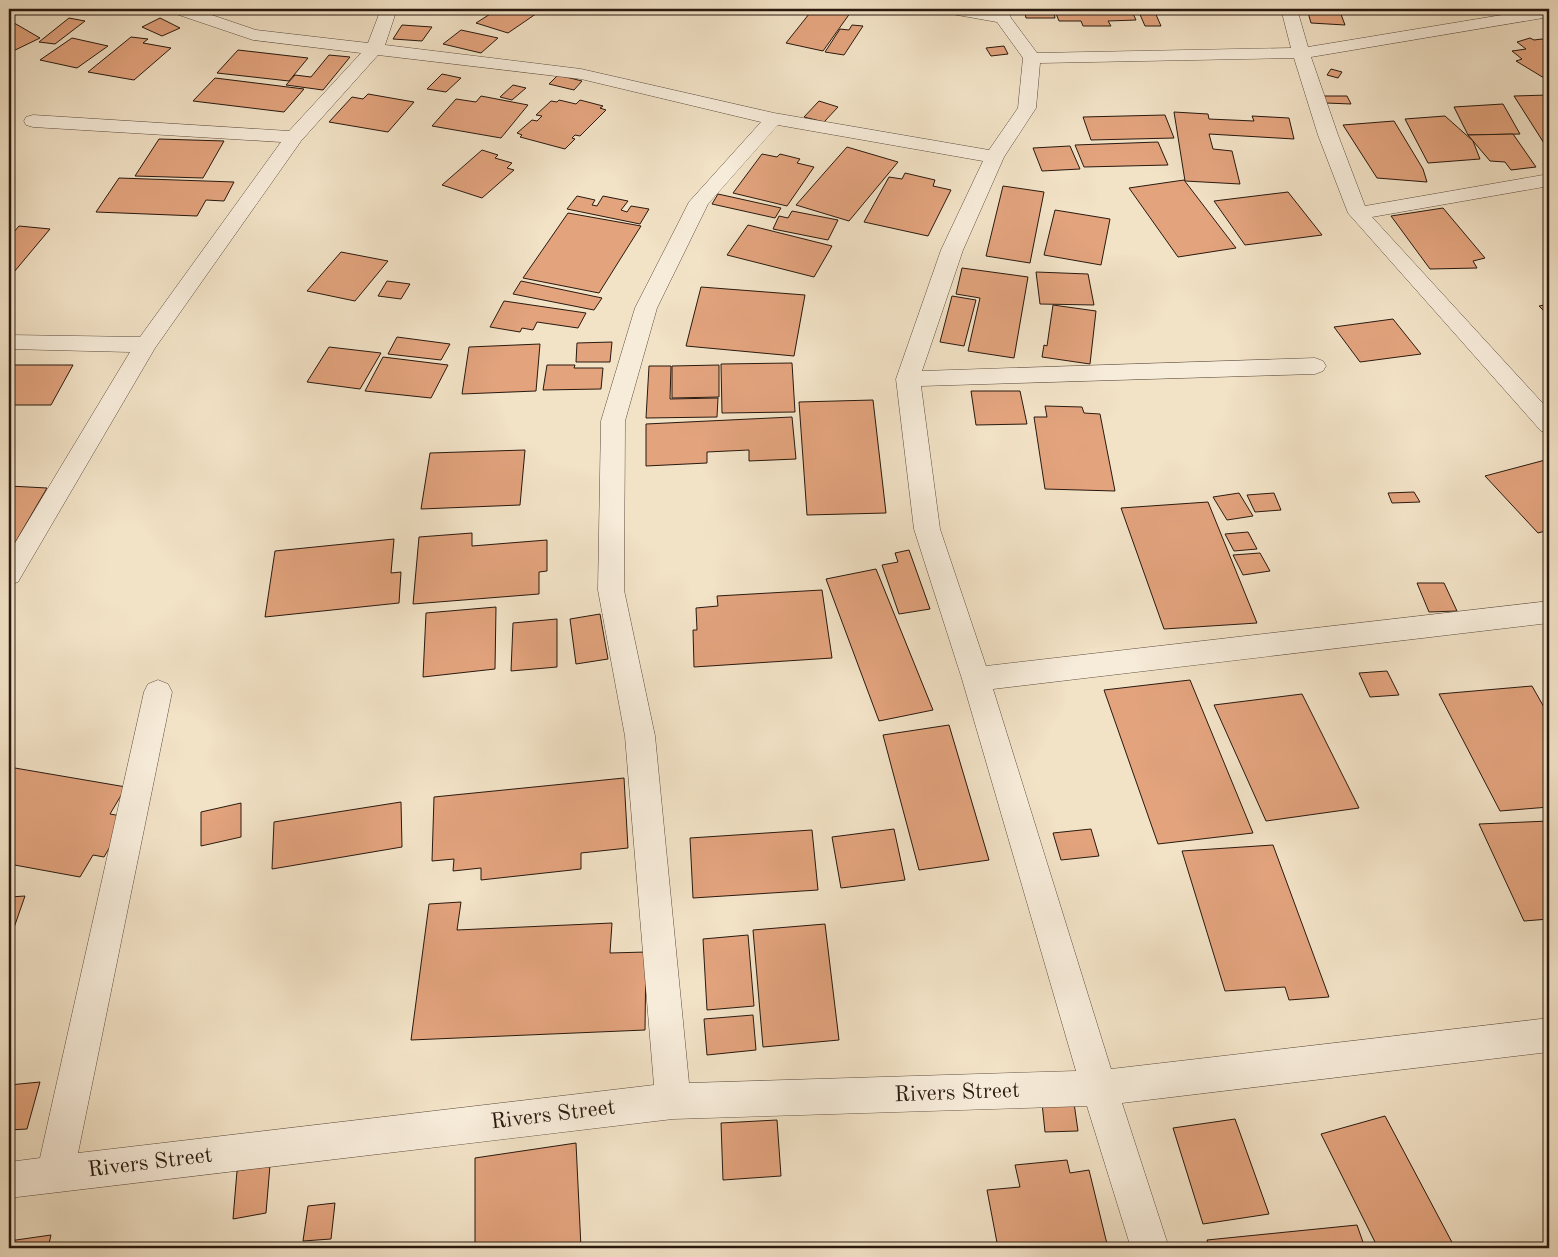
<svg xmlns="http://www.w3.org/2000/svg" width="1558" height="1257" viewBox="0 0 1558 1257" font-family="'Old Standard TT',serif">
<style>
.building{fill:#e2a37d;stroke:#29190f}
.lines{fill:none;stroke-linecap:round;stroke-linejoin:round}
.street-casing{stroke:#5b4b3d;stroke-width:1}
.street{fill:#f7ecda;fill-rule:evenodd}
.labels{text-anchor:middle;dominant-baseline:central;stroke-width:4.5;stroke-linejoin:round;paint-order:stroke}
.near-street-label{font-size:22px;fill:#29190f;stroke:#f7ecda}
</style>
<rect width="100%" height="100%" fill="#f2e2c6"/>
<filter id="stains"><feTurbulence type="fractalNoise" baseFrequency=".004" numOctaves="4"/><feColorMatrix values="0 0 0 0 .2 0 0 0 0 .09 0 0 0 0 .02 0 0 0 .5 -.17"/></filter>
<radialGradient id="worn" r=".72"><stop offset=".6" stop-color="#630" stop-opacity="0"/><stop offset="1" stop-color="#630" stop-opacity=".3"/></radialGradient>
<g class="building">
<path d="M337,9H380L376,14L335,11Z"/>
<path d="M498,9H543L508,33L476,23Z"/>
<path d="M813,9H853L823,51L786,43Z"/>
<path d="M1024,9H1053L1055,18H1026Z"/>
<path d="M1054,9H1131L1136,20L1108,21L1111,26H1083L1081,21H1059Z"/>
<path d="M1307,9H1339L1345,25L1311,23Z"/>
<path d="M1138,10H1154L1161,26H1145Z"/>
<path d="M69,18L85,21L55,44L39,42Z"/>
<path d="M160,18L180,28L162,36L142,27Z"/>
<path d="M9,20L40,38L9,53Z"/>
<path d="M402,25L432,27L422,41L393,39Z"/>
<path d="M852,25L863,26L844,55L825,52L840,29L849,30Z"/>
<path d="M461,30L498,38L481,53L443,44Z"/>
<path d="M131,37L148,39L143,43L171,48L134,80L88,72Z"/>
<path d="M72,38L108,46L77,68L40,60Z"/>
<path d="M1530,38L1534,40L1542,39L1549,43V81L1516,61L1522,59L1512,51L1526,49L1517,42Z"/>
<path d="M1004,46L1008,54L991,56L986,48Z"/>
<path d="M238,50L308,58L289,81L217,73Z"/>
<path d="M329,55L350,57L323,90L286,85L295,75L311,77Z"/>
<path d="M1331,69L1342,72L1338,78L1327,75Z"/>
<path d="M442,74L461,78L446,92L427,89Z"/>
<path d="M558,75L582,81L574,90L549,84Z"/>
<path d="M215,78L304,89L284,112L193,101Z"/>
<path d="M513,85L526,88L512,100L500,97Z"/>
<path d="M368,94L414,102L388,132L329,122L352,97L363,99Z"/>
<path d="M1549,95V151L1514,96Z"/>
<path d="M481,96L528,105L501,138L432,126L456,99L476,102Z"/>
<path d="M1323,96H1347L1351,104L1326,103Z"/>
<path d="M559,100L576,104L580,100L603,106L600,108L606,110L580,136L575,135L572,138L575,139L565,149L520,137L522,135L517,133L532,120L537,121L542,116L536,115L551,101L557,102Z"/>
<path d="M819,101L838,107L824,122L804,117Z"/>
<path d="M1503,104L1520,134L1468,135L1454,107Z"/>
<path d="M1174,112L1208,114L1209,119L1254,121L1252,116L1289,118L1294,139L1209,134L1213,149L1232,151L1240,184L1185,181Z"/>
<path d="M1165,115L1174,138L1091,140L1083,117Z"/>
<path d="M1445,116L1473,141L1480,159L1428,163L1405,119Z"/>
<path d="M1394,121L1423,169L1427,182L1377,178L1343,125Z"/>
<path d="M1513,134L1536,167L1511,170L1505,162L1490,161L1468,135Z"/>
<path d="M159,139L224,141L203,178L135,176Z"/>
<path d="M1158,142L1168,165L1084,167L1075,145Z"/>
<path d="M1070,146L1080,169L1042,171L1033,148Z"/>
<path d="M847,147L898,162L849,221L796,205Z"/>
<path d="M482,150L498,155L495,158L512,163L507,168L514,170L482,198L442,185Z"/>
<path d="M762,154L777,157L780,154L800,159L797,163L814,167L787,206L733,193Z"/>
<path d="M905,173L935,180L933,186L951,190L928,236L864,222L889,177L902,179Z"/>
<path d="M119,178L234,182L224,201L206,200L197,216L96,212Z"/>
<path d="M1184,180L1236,248L1178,257L1129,188Z"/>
<path d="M1003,186L1044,192L1030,263L986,256Z"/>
<path d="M1288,192L1322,235L1245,245L1214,201Z"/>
<path d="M718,194L781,208L775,218L712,204Z"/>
<path d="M577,196L595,200L592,205L597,206L603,196L628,201L621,210L627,212L631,206L649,209L640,224L567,209Z"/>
<path d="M1443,208L1485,258L1473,261L1477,268L1430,269L1391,216Z"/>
<path d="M1055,210L1110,219L1101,265L1044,255Z"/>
<path d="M792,211L838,220L828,240L773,229L779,216L788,218Z"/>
<path d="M568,213L641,226L599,293L523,278Z"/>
<path d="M748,225L832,246L814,277L727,255Z"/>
<path d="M19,226L50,229L9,278V238Z"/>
<path d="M341,252L388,261L355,301L307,291Z"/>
<path d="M962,268L1028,277L1014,358L968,351L980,298L956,294Z"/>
<path d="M1036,272L1088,274L1094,305L1040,304Z"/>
<path d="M387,281L410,284L401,299L378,296Z"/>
<path d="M521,281L602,298L594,310L513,294Z"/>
<path d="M701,287L805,295L794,356L686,346Z"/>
<path d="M952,296L976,300L964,346L940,342Z"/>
<path d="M504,301L586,313L578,328L537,322L533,330L522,328L520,332L490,327Z"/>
<path d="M1549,304V316L1539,306Z"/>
<path d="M1053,305L1096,311L1090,364L1042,357L1044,345L1047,346Z"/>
<path d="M1393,319L1421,354L1360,362L1334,327Z"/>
<path d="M397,337L450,344L441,360L388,354Z"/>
<path d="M612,342L610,362H576L577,343Z"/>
<path d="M540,344L536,391L462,394L469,347Z"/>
<path d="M329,347L381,353L360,389L307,382Z"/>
<path d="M383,357L448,365L431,398L365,391Z"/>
<path d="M792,363L795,412L722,413L721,364Z"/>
<path d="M9,365H73L51,405H9Z"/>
<path d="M547,365H575L574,368H603L601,389L543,390Z"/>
<path d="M719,365V397L672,398V366Z"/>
<path d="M649,366H671L670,399L718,398L717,417L646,418Z"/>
<path d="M971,391H1020L1027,424L976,425Z"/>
<path d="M873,400L886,513L807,515L799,402Z"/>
<path d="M1045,406L1082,407L1084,413L1100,414L1115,491L1045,489L1034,417H1047Z"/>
<path d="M792,417L796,459L749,461V450L707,452V463L646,466V424Z"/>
<path d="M525,450L520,505L421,509L430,453Z"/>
<path d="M1549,459V530L1538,533L1485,476Z"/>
<path d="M9,486L47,488L12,548H9Z"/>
<path d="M1414,492L1420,502L1392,503L1388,493Z"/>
<path d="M1239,493L1253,516L1227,520L1213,497Z"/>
<path d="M1274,493L1281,510L1255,512L1247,495Z"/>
<path d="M1208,502L1257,623L1164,629L1121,508Z"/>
<path d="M1248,532L1257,549L1234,551L1225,534Z"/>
<path d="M472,533V546L547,540V571L539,572V594L413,604L419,537Z"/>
<path d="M394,539L391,573L401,572L399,603L265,617L275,551Z"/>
<path d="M909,550L930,609L899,614L882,565L898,562L895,553Z"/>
<path d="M1260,553L1270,571L1243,575L1233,555Z"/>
<path d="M876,569L933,710L879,721L826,579Z"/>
<path d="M1417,583H1444L1457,611L1429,612Z"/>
<path d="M822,590L832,658L694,667L693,630H697L696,608L718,606L717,596Z"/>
<path d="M496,607L495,669L423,677L426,613Z"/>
<path d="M600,614L608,659L576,664L570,619Z"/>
<path d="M557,619V667L511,671L513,623Z"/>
<path d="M1387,671L1399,695L1370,697L1359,673Z"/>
<path d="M1190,680L1253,833L1158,844L1104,690Z"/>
<path d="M1532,686L1549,716V807L1500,811L1439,694Z"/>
<path d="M1302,694L1359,808L1266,821L1214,705Z"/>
<path d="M949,725L989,860L919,870L883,735Z"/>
<path d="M9,767L126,787L110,814L127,817L104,857L93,855L80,877L9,864Z"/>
<path d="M624,778L628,848L581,853V869L481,880V868L453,871L454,859L432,861L434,797Z"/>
<path d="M401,802L402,847L272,869L274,822Z"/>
<path d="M241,803V837L201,846V812Z"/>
<path d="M1549,821V919L1524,921L1479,824Z"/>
<path d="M894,829L905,880L841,888L832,837Z"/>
<path d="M1091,829L1099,856L1061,860L1053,833Z"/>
<path d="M812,830L818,890L693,898L690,838Z"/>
<path d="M1273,845L1329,997L1289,1000L1285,987L1225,991L1182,851Z"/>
<path d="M25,896L9,942V897Z"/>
<path d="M461,902L457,930L612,923L610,953L646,952L645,1030L411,1040L429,904Z"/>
<path d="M825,924L839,1040L763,1047L753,930Z"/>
<path d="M748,935L754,1006L707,1010L703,939Z"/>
<path d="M753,1015L756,1050L707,1055L704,1019Z"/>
<path d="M40,1082L27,1129L9,1130V1085Z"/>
<path d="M1042,1103H1074L1078,1131L1045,1132Z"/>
<path d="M1385,1116L1455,1248H1378L1321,1134Z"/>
<path d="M1235,1119L1269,1214L1203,1224L1173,1128Z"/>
<path d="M777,1120L781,1176L723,1180L721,1123Z"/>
<path d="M576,1143L581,1248H475V1158Z"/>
<path d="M1067,1160L1070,1173L1089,1170L1108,1248H998L987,1190L1020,1187L1015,1165Z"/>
<path d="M270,1165L266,1213L233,1219L237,1171Z"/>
<path d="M335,1203L331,1239L303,1241L308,1206Z"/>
<path d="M1357,1225L1365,1248H1209L1207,1240Z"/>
<path d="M51,1235L48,1248H9V1241Z"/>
<path d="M854,1243L855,1248H816Z"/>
</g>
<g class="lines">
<defs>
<path id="street" d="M171,9H194L256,30L368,43L381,9H397L385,45L581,69L774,113L989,150L1018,108L1023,58L997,22L946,13L944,9H979L992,11V9H1008L1011,18L1037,53L1291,48L1281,9H1297L1308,47L1538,9H1549V17L1311,57L1338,135L1365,206L1549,174V186L1372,217L1549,410V433L1541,431L1348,213L1318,135L1294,58L1040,63L1036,108L1004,157L963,250L922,371L1315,358L1323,361L1326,366L1323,371L1315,374L921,386L940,529L986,666L1549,601V623L993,689L1111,1069L1549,1018V1052L1122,1103L1169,1248H1131L1087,1106L673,1119L9,1198V1162L40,1158L144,692L148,684L158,680L168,684L172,692L78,1153L654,1085L625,736L598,590L601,421L635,308L689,202L761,122L581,79L378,55L301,141L155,348L18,582L9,585V553L130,352L9,349V335L140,337L281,142L33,127L26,125L24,121L26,117L33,115L289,131L361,53L253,40L173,13ZM778,125L983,161L941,250L896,379L914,529L962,679L1076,1071L689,1083L655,736L624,590L625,421L657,308L708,204Z"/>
</defs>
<use href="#street" class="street-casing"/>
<use href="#street" class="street"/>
</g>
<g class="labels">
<g class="near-street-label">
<text transform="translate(957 1093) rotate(-2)">Rivers Street</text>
<text transform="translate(553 1115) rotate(-7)">Rivers Street</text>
<text transform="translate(150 1163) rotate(-7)">Rivers Street</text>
</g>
</g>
<rect width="1558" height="1257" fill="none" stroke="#f2e2c6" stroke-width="30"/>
<rect x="10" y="10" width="1538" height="1237" fill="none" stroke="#29190f" stroke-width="2.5"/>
<rect x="15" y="15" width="1528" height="1227" fill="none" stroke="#29190f"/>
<rect width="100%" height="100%" filter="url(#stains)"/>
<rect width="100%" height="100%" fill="url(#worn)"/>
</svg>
